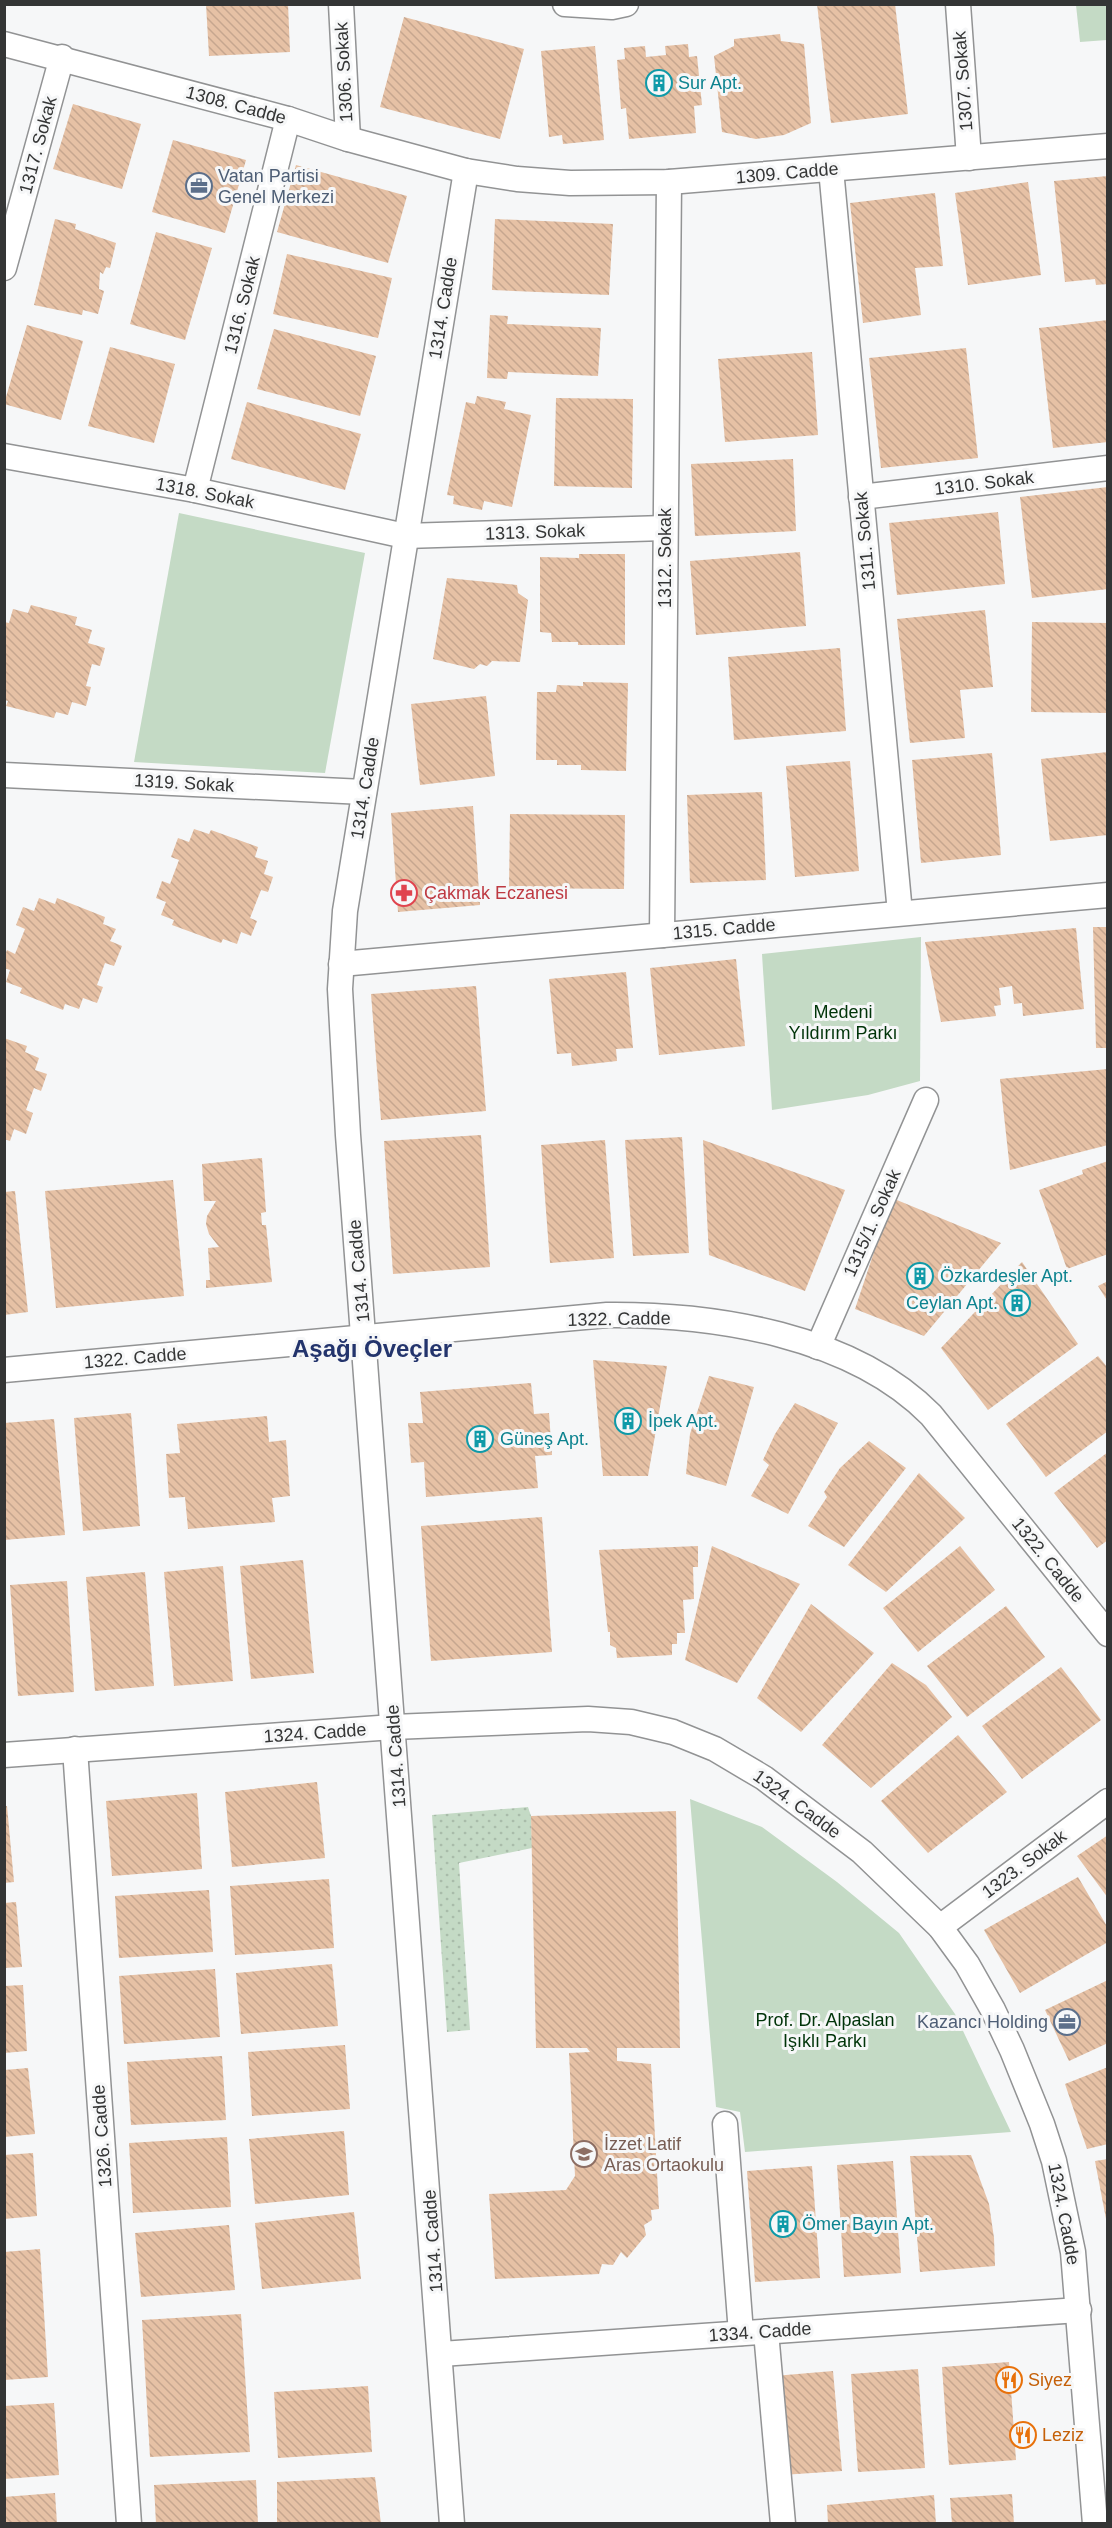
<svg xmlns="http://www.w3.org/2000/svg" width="1112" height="2528" viewBox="0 0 1112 2528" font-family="Arial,sans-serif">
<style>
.grass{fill:url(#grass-dots)}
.park{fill:#c4dac5}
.building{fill:url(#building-back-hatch)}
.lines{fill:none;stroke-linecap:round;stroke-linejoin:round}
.minor-casing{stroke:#929394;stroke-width:27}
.minor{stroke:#fff;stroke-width:24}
.labels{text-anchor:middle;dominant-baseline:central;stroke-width:6;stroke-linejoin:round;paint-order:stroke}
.street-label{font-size:18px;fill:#343535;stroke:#f6f7f8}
.culture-label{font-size:18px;fill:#0d838f;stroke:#f6f7f8;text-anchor:start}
.service-label{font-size:18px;fill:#4e5e75;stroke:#f6f7f8;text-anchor:start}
.health-label{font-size:18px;fill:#be3a42;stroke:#f6f7f8;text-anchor:start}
.park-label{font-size:18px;fill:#003409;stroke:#f6f7f8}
.education-label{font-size:18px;fill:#785e54;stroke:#f6f7f8;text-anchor:start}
.food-label{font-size:18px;fill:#c56008;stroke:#f6f7f8;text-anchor:start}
.district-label{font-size:24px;font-weight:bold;fill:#23346c;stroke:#f6f7f8}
</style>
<defs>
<pattern id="grass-dots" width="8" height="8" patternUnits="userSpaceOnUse" patternTransform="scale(1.5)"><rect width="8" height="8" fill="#c4dac5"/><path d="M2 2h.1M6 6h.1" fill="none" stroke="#a9bcaa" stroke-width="1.8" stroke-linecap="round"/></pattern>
<pattern id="building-back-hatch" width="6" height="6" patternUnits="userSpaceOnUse" patternTransform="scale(1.5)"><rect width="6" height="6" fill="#e6c1a5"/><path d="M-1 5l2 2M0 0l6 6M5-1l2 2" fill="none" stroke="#c6a68f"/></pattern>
</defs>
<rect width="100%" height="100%" fill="#f6f7f8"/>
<path class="grass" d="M528,1807L531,1816L532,1848L459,1863L470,2030L447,2032L432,1815Z"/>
<g class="park">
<path d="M1076,5H1107V40L1080,42Z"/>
<path d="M179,513L365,553L325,773L134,762Z"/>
<path d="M921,937L920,1081L868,1095L772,1110L762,954Z"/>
<path d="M690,1799L762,1827L837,1882L899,1933L955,2014L1011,2132L745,2152L740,2112L716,2107Z"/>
</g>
<g class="building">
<path d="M206,4H288L290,52L209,56Z"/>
<path d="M817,4H895L908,114L831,123Z"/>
<path d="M404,17L524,49L500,139L380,107Z"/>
<path d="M780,34L781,41L804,44L811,123L784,135L756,139L722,132L714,56L734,46V39Z"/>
<path d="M688,44L689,57L697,56L702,105L694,106L696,133L629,139L626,108L621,109L617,60L625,59L624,48L645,46L646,57L666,55L665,46Z"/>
<path d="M595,46L604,140L563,144L562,135L549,137L541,51Z"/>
<path d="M73,104L141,124L122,189L53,169Z"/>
<path d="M173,140L246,160L225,233L152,212Z"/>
<path d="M296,165L407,196L388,263L277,232Z"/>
<path d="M1108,176V284L1096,285L1095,279L1065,282L1054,181Z"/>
<path d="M1028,182L1041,275L968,285L955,193Z"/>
<path d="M935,193L943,266L915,268L921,315L863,323L850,203Z"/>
<path d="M55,219L76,224L75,229L116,243L110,268L106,267L103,274L100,272L99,289L104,291L98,314L83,310L82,315L34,305Z"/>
<path d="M495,219L613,224L609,295L492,290Z"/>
<path d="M156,232L212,248L185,340L130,324Z"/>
<path d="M287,254L392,278L378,338L273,314Z"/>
<path d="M490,315L508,316L507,324L601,328L598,376L508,372L507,379L487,378Z"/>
<path d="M1108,320V442L1053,448L1039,328Z"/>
<path d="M27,325L83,341L61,420L4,404Z"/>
<path d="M274,329L376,356L360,416L257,389Z"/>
<path d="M110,347L175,364L154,443L88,426Z"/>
<path d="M966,348L978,458L881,468L869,358Z"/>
<path d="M812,352L818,435L725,442L718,359Z"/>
<path d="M477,396L506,402L504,409L531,415L512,507L484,501L482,510L453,504L454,496L447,495L466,402L475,404Z"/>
<path d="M556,398L633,399L632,488L554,486Z"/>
<path d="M247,402L361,434L345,490L231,459Z"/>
<path d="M793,459L796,531L695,536L691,464Z"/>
<path d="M1108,487V589L1032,598L1020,497Z"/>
<path d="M998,512L1005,584L897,595L889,523Z"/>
<path d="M800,552L806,626L696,635L690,561Z"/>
<path d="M579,554H625V645H578V642H552L551,633L540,632V557L579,558Z"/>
<path d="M447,578L517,585L518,593L528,600L520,662L492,661L487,666L480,664L474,669L433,659Z"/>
<path d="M31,605L77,617L75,625L92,630L88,643L105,648L100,666L92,664L86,686L91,687L86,706L72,702L68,715L56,712L54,718L6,706L8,701L4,700V622L9,623L13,609L28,613Z"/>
<path d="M985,610L993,687L960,690L965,738L910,743L897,619Z"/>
<path d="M1032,622L1108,623V713L1031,712Z"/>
<path d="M840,648L846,731L734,740L728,657Z"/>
<path d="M583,682L628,683L626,771L581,770V765H557V760H536L537,692H556L557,685L583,686Z"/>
<path d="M486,696L495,776L420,785L411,704Z"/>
<path d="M1108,752V835L1050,841L1041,759Z"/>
<path d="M992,753L1001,855L921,863L912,760Z"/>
<path d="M850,761L859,871L795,877L786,766Z"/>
<path d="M762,792L766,880L690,883L687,795Z"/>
<path d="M473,806L480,905L398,912L391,813Z"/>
<path d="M510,814L625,815L624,889L509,888Z"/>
<path d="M194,829L209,834L211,830L258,847L255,857L268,861L264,874L273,877L268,892L261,890L250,918L257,921L251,936L241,932L237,944L223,939L221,943L172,925L174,920L161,915L166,902L156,898L162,881L170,884L179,860L171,857L178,838L189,842Z"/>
<path d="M39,898L55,904L57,898L105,917L103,924L116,929L110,941L122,946L114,966L105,963L97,985L103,987L97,1003L83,998L79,1009L65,1004L63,1010L20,993L22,988L6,982L10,970L4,968V957L7,950L15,954L25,929L16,925L23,907L34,911Z"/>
<path d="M1093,927H1108V1048H1096Z"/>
<path d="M1076,928L1084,1009L1023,1016L1022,1003L1014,1004L1012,986L999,988L1001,1005L994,1006L996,1016L941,1022L925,942Z"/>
<path d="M736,959L745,1046L659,1055L650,968Z"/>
<path d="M626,972L633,1048L616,1049L617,1061L572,1066L571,1053L557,1054L549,979Z"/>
<path d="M476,986L486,1111L381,1120L371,994Z"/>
<path d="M4,1038L27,1046L25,1052L39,1058L35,1070L47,1074L41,1091L34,1088L26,1110L33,1113L26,1134L14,1129L10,1141L4,1139Z"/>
<path d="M1108,1069V1145L1010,1170L1000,1079Z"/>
<path d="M481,1135L490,1267L393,1274L384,1141Z"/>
<path d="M682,1137L689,1253L633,1256L625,1140Z"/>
<path d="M605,1140L614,1258L550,1263L541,1145Z"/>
<path d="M703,1140L845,1190L805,1291L709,1255Z"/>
<path d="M262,1158L266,1212L261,1213L262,1225H266L272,1282L206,1288V1280H210L208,1248L219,1247L209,1234L206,1224L207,1216L216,1201H204L202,1164Z"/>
<path d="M1108,1161V1254L1067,1269L1039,1190L1083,1174L1082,1170Z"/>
<path d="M173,1180L184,1296L56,1308L45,1191Z"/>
<path d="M15,1191L28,1312L4,1315V1192Z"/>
<path d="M892,1198L1001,1243L924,1336L855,1309Z"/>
<path d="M1022,1262L1078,1344L988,1410L941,1348Z"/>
<path d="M1108,1281V1302L1098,1286Z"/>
<path d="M1098,1356L1108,1368V1431L1046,1477L1006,1424Z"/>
<path d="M593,1360L667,1366L648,1476H603Z"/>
<path d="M709,1376L754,1387L726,1486L686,1474L690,1434Z"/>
<path d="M531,1383L534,1414L549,1413L552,1455L535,1456L538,1488L426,1497L424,1462L411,1463L408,1423H423L420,1392Z"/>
<path d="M795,1403L838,1423L788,1514L751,1496L769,1465L763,1460L775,1434Z"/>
<path d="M131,1413L140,1526L83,1531L74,1418Z"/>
<path d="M267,1416L269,1442L286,1440L290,1496L272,1498L275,1522L188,1529L185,1497L169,1498L166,1454L180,1453L177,1424Z"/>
<path d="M54,1419L65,1535L4,1540V1423Z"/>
<path d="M869,1441L906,1468L844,1547L808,1526L827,1497L824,1492L840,1468Z"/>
<path d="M1108,1452V1540L1097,1548L1054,1493Z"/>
<path d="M919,1473L965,1518L886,1592L848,1565Z"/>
<path d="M542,1517L552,1652L431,1661L421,1526Z"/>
<path d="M698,1546V1567H693L694,1599L683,1600L685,1633H677V1644H672V1655L617,1658L616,1648L610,1645V1632H608L599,1550Z"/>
<path d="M712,1546L800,1584L737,1683L685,1660Z"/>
<path d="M960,1546L995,1590L918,1652L883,1608Z"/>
<path d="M303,1560L314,1673L251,1679L240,1566Z"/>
<path d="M223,1566L233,1681L174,1686L164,1572Z"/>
<path d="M145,1572L154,1686L95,1691L86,1577Z"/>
<path d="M67,1581L74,1692L18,1696L10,1585Z"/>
<path d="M811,1604L874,1653L801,1732L757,1698Z"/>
<path d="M1006,1606L1045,1657L967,1717L927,1666Z"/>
<path d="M892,1663L926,1685L952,1717L871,1788L822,1745Z"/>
<path d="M1061,1667L1101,1720L1022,1779L982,1726Z"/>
<path d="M958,1735L1007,1792L928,1853L881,1801Z"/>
<path d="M317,1782L325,1858L232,1867L225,1792Z"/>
<path d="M197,1793L202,1869L112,1876L106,1801Z"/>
<path d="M4,1806H7L14,1882L4,1883Z"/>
<path d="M676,1811L680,2048H617V2061L651,2064L659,2209L651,2210L652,2220L644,2225L646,2235L627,2258L621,2252L613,2265L602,2264L599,2274L495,2279L489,2194L566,2190L575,2176L569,2053L590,2052L587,2048H536L531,1816Z"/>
<path d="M1108,1835V1898L1077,1856Z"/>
<path d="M1078,1877L1108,1928V1942L1020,1993L984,1930Z"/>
<path d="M329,1879L334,1948L235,1955L230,1886Z"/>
<path d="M209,1890L213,1952L119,1958L115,1896Z"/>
<path d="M16,1902L22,1967L4,1968V1903Z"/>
<path d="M332,1964L338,2026L241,2034L236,1973Z"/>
<path d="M215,1969L220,2037L124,2044L119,1976Z"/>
<path d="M1108,1980V2043L1069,2061L1045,2010Z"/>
<path d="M23,1985L27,2051L4,2053V1986Z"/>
<path d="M345,2045L350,2109L252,2116L248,2052Z"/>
<path d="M222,2056L226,2120L131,2125L127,2062Z"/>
<path d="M1108,2067V2144L1087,2149L1065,2084Z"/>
<path d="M28,2068L35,2134L4,2137V2070Z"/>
<path d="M344,2131L349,2195L255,2204L249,2139Z"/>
<path d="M227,2137L231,2207L133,2213L129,2143Z"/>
<path d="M33,2153L37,2216L4,2219V2155Z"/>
<path d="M971,2155L989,2204L994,2238L995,2266L920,2272L910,2156Z"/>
<path d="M1108,2159V2219H1106L1095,2161Z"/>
<path d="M893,2161L901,2273L844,2277L837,2165Z"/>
<path d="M812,2166L820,2278L755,2282L747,2171Z"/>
<path d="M354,2212L361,2279L262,2289L255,2223Z"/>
<path d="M229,2225L235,2290L141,2297L135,2233Z"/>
<path d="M40,2249L48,2377L4,2380V2252Z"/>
<path d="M241,2314L250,2452L150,2457L142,2320Z"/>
<path d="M1009,2362L1016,2460L949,2465L942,2367Z"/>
<path d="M918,2369L925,2468L858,2472L851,2374Z"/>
<path d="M833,2371L842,2471L782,2475L774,2376Z"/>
<path d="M368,2386L372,2452L278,2458L274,2392Z"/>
<path d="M54,2403L59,2475L4,2479V2406Z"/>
<path d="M375,2477L381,2524H277V2482Z"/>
<path d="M256,2480L258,2524H156L154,2485Z"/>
<path d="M55,2493L57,2524H4V2497Z"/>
<path d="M1012,2494L1014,2524H952L950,2498Z"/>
<path d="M934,2495L936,2524H828L827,2505Z"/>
</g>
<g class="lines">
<defs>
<g id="minor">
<path d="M341,4L348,139"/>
<path d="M565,4L612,7L626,4"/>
<path d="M958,4L969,158"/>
<path d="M4,44L288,119L348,139L466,171L517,179L570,183L669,182L1108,146"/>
<path d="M831,169L900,913"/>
<path d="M4,268L62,57"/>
<path d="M4,456L195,490L405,536L665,528"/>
<path d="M195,490L288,119"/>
<path d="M861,497L1108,468"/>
<path d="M4,775L364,792"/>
<path d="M662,935L669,182"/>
<path d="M341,964L1108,895"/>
<path d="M818,1347L926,1100"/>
<path d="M4,1370L607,1315C715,1314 852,1335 931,1415L1108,1634"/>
<path d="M75,1749L129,2524"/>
<path d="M4,1755L393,1727L588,1719L631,1722L673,1732L715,1749L764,1778L862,1852L940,1927L967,1964L993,2010L1012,2050L1042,2124L1054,2161L1073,2252L1095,2524"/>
<path d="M940,1927L1108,1801"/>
<path d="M725,2124L741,2333"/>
<path d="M766,2332L783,2524"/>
<path d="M441,2354L1079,2310"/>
<path d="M452,2524L348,1135L340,989L345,911L466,171"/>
</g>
</defs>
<use href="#minor" class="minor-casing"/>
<use href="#minor" class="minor"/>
</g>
<defs>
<symbol id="building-ring" viewBox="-11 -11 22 22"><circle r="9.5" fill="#f6f7f8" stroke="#0f9aa8" stroke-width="1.5"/><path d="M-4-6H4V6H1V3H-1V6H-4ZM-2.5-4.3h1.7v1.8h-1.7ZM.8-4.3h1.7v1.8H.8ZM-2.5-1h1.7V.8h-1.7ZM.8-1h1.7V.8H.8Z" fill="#0f9aa8"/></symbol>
<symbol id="office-ring" viewBox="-11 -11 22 22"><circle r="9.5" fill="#f6f7f8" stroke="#5c6f8a" stroke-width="1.5"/><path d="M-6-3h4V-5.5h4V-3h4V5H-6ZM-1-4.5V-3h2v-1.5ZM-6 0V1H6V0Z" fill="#5c6f8a"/></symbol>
<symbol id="pharmacy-ring" viewBox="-11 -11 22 22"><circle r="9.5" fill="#f6f7f8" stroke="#e0444e" stroke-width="1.5"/><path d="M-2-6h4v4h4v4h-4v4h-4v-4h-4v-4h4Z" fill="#e0444e"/></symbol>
<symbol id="school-ring" viewBox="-11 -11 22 22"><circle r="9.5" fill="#f6f7f8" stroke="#8d6e63" stroke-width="1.5"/><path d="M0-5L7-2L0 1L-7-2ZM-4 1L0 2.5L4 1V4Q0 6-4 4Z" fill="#8d6e63"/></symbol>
<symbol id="restaurant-ring" viewBox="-11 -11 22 22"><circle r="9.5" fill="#f6f7f8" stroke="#e8710a" stroke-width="1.5"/><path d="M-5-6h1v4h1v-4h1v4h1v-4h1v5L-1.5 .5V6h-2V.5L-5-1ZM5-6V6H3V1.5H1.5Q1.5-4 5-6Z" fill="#e8710a"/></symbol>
</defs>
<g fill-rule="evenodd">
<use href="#building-ring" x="644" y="68" width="30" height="30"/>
<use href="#office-ring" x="184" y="171" width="30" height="30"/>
<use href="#pharmacy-ring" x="389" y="878" width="30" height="30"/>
<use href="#building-ring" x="905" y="1261" width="30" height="30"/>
<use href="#building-ring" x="1002" y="1288" width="30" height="30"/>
<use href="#building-ring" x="613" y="1406" width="30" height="30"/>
<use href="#building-ring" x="465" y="1424" width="30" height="30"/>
<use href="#office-ring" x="1052" y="2007" width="30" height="30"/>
<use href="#school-ring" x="569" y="2139" width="30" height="30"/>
<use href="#building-ring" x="768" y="2209" width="30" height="30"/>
<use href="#restaurant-ring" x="994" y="2365" width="30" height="30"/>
<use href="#restaurant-ring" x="1008" y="2420" width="30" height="30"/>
</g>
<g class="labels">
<g class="street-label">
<text transform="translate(344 72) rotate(-93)">1306. Sokak</text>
<text transform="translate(963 81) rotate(-94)">1307. Sokak</text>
<text transform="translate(236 105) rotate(15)">1308. Cadde</text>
<text transform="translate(38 145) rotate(-75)">1317. Sokak</text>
<text transform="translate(787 173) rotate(-5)">1309. Cadde</text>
<text transform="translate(242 305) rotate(-76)">1316. Sokak</text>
<text transform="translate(443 308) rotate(-81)">1314. Cadde</text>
<text transform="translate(984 483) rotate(-7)">1310. Sokak</text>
<text transform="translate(205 493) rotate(11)">1318. Sokak</text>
<text transform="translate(535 532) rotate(-2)">1313. Sokak</text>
<text transform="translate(865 541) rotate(-95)">1311. Sokak</text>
<text transform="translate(665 558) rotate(-90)">1312. Sokak</text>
<text transform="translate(184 783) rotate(3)">1319. Sokak</text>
<text transform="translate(365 788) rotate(-81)">1314. Cadde</text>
<text transform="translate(724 929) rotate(-5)">1315. Cadde</text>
<text transform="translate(872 1223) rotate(-66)">1315/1. Sokak</text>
<text transform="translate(359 1271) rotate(-95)">1314. Cadde</text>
<text transform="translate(619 1319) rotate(-1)">1322. Cadde</text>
<text transform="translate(135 1358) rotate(-5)">1322. Cadde</text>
<text transform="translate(1048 1560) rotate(51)">1322. Cadde</text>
<text transform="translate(315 1733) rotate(-4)">1324. Cadde</text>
<text transform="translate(396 1756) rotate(-94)">1314. Cadde</text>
<text transform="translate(797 1804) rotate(36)">1324. Cadde</text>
<text transform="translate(1024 1864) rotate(-37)">1323. Sokak</text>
<text transform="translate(102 2136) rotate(-94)">1326. Cadde</text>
<text transform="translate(1064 2214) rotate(79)">1324. Cadde</text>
<text transform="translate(433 2241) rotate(-94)">1314. Cadde</text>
<text transform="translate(760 2332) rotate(-4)">1334. Cadde</text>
</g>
<g class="culture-label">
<text x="678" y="83">Sur Apt.</text>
<text x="940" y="1276">Özkardeşler Apt.</text>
<text x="998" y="1303" text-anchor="end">Ceylan Apt.</text>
<text x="648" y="1421">İpek Apt.</text>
<text x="500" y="1439">Güneş Apt.</text>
<text x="802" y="2224">Ömer Bayın Apt.</text>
</g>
<g class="service-label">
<text x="218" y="176">Vatan Partisi<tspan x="218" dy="21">Genel Merkezi</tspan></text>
<text x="1048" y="2022" text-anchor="end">Kazancı Holding</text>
</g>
<g class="health-label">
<text x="424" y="893">Çakmak Eczanesi</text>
</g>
<g class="park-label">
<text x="843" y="1012">Medeni<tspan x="843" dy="21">Yıldırım Parkı</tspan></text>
<text x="825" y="2020">Prof. Dr. Alpaslan<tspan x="825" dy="21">Işıklı Parkı</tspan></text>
</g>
<g class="education-label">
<text x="604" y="2144">İzzet Latif<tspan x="604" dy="21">Aras Ortaokulu</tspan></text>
</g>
<g class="food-label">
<text x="1028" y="2380">Siyez</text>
<text x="1042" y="2435">Leziz</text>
</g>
<g class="district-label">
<text x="372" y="1348">Aşağı Öveçler</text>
</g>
</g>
<rect width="1112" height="2528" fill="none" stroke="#343535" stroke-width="12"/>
</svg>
